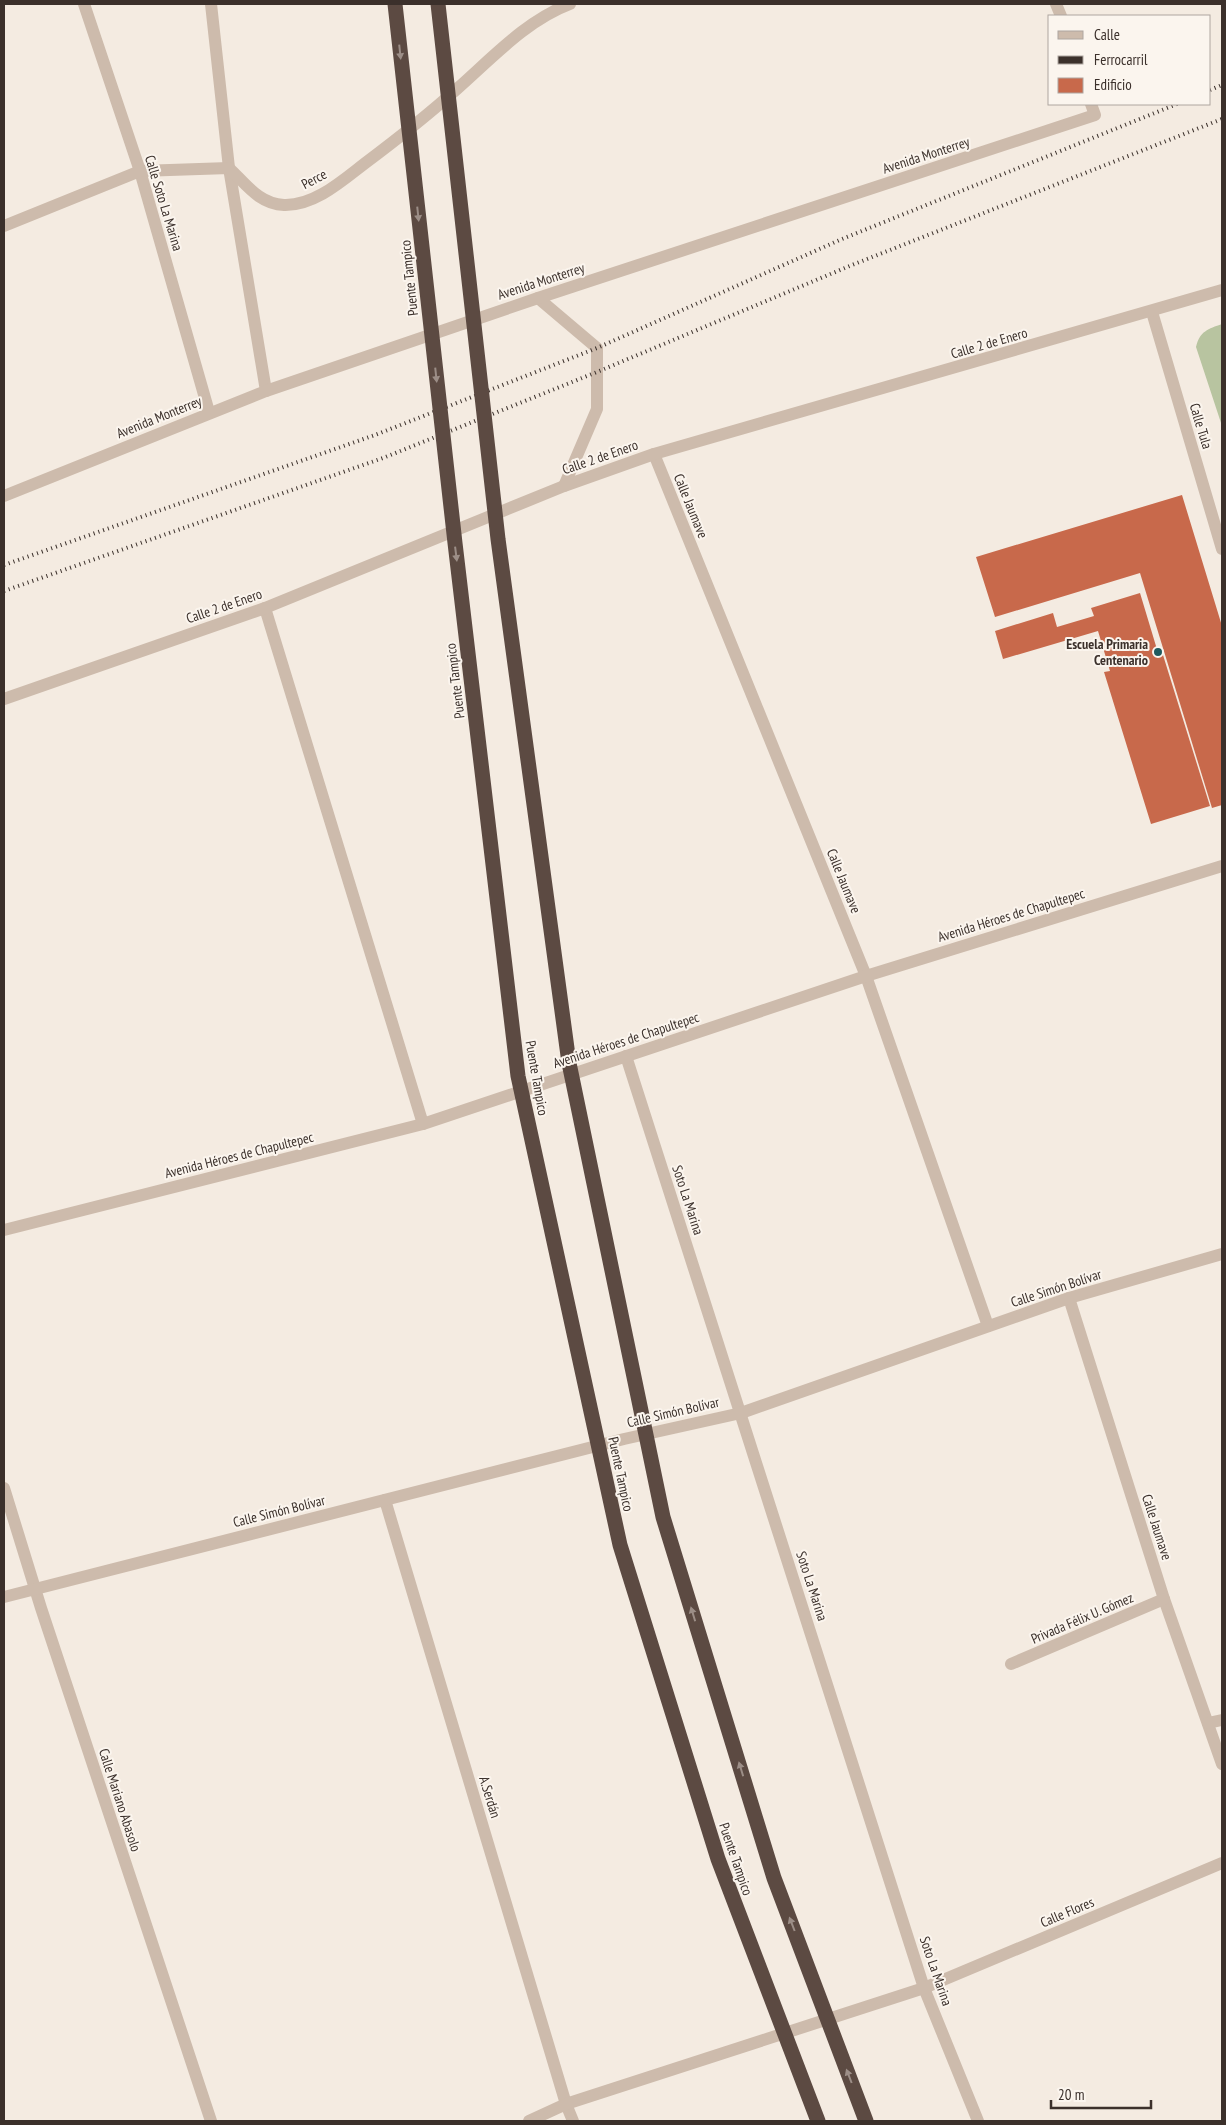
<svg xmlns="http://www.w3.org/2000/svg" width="1226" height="2125" viewBox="0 0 1226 2125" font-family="'PT Sans Narrow',sans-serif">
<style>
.green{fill:#b8c4a0}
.building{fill:#c8694b}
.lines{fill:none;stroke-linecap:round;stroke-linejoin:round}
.minor{stroke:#cdbbac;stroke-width:12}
.rail{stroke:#3b302b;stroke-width:4;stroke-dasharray:1 4;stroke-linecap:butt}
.highway-bridge{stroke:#5c4a42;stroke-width:15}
.oneway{fill:#9c8e87}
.poi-dot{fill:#1f5a5e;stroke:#fbf5ee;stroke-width:2}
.labels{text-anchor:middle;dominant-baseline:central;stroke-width:4;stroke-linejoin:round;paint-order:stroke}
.street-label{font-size:14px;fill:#3b302b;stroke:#fbf5ee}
.poi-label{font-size:14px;font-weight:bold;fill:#3b302b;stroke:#fbf5ee;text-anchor:end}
</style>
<rect width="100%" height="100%" fill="#f4ebe1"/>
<path class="green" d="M1222,324V426L1196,347C1200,331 1208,329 1222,324Z"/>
<g class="building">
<path d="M1182,495L1222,626V805L1212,808L1140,573L995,617L976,557Z"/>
<path d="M1140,593L1159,656L1163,655L1210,806L1151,824L1104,672L1110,671L1098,631L1003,659L995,631L1053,613L1057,627L1094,616L1091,608Z"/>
</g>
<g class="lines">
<g class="minor">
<path d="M84,4L140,171L209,412"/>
<path d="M211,4L229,168L266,391"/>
<path d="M1056,4L1061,16"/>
<path d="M4,226L140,171L229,168C246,184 259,204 284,205C314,206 342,181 364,164C396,140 428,115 458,88C492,58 527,20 570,4"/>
<path d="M538,298L597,348V409L564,486"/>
<path d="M1152,312L1222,549"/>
<path d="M654,454L866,976L988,1326"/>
<path d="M4,496L266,391L538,298L1095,115L1091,104"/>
<path d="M265,608L423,1124"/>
<path d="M4,699L265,608L564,486L654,454L1222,290"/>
<path d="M626,1056L924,1988L978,2121"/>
<path d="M4,1230L423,1124L866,976L1222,866"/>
<path d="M1069,1298L1164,1599L1222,1764"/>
<path d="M4,1488L41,1608L211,2121"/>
<path d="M385,1500L566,2104L573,2121"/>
<path d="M4,1597L624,1439L741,1413L1069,1298L1222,1254"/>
<path d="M1011,1664L1164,1599"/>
<path d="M1208,1723L1222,1720"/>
<path d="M529,2121L566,2104L924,1988L1222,1863"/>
</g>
<g class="rail">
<path d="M1210,90L1222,85"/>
<path d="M4,565L375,435L597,348L842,239L1177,104"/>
<path d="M4,591L383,458L597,372L852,265L1222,119"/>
</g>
<g class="highway-bridge">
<path d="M395,4L455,543L518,1076L620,1545L718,1859L818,2121"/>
<path d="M438,4L498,539L569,1063L663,1517L774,1878L866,2121"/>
</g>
</g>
<defs><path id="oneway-solid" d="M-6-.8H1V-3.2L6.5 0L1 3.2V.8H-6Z" transform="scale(1.25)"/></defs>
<g class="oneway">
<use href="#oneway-solid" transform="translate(400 52) rotate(84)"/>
<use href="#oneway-solid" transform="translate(418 214) rotate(84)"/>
<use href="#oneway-solid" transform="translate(436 375) rotate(84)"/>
<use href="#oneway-solid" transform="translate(456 554) rotate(83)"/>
<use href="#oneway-solid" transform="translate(693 1614) rotate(-107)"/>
<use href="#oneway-solid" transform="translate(741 1769) rotate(-107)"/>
<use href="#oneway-solid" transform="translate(792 1924) rotate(-111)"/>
<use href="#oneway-solid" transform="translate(849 2076) rotate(-111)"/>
</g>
<circle class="poi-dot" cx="1158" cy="652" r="5"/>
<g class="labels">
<g class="street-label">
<text transform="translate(926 155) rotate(-18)">Avenida Monterrey</text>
<text transform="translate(314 179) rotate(-28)">Perce</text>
<text transform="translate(164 203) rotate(73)">Calle Soto La Marina</text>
<text transform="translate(409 278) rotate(-96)">Puente Tampico</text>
<text transform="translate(541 281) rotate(-18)">Avenida Monterrey</text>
<text transform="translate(989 343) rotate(-16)">Calle 2 de Enero</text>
<text transform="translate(159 417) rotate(-22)">Avenida Monterrey</text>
<text transform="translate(1201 426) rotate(73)">Calle Tula</text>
<text transform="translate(600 457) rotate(-19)">Calle 2 de Enero</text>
<text transform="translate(691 506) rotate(68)">Calle Jaumave</text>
<text transform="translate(224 606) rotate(-19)">Calle 2 de Enero</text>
<text transform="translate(455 681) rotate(-97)">Puente Tampico</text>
<text transform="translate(844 881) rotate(68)">Calle Jaumave</text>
<text transform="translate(1011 915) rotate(-17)">Avenida Héroes de Chapultepec</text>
<text transform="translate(626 1040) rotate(-18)">Avenida Héroes de Chapultepec</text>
<text transform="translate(537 1078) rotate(80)">Puente Tampico</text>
<text transform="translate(239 1155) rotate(-14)">Avenida Héroes de Chapultepec</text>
<text transform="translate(688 1200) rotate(72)">Soto La Marina</text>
<text transform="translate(1056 1288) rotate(-18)">Calle Simón Bolívar</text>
<text transform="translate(673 1412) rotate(-13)">Calle Simón Bolívar</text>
<text transform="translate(621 1474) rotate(78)">Puente Tampico</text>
<text transform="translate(279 1511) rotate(-14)">Calle Simón Bolívar</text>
<text transform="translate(1157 1527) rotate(72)">Calle Jaumave</text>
<text transform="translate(812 1586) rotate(72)">Soto La Marina</text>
<text transform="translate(1082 1618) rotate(-23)">Privada Félix U. Gómez</text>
<text transform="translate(490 1797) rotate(73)">A.Serdán</text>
<text transform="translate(120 1800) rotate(72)">Calle Mariano Abasolo</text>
<text transform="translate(736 1859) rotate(71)">Puente Tampico</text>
<text transform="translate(1067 1912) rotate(-23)">Calle Flores</text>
<text transform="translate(936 1971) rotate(71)">Soto La Marina</text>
</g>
<g class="poi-label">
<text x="1148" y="644">Escuela Primaria<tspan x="1148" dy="16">Centenario</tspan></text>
</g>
</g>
<rect width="1226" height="2125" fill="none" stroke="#3b302b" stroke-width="10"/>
<rect x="1048" y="15" width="162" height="90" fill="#fbf5ee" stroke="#aea6a0"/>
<rect x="1058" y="31" width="25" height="8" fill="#cdbbac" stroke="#aea6a0"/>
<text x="1094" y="40" font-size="15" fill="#3b302b">Calle</text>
<rect x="1058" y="56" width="25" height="8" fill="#3b302b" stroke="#aea6a0"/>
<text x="1094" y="65" font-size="15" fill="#3b302b">Ferrocarril</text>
<rect x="1058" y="78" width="25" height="15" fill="#c8694b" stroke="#aea6a0"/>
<text x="1094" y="90" font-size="15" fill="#3b302b">Edificio</text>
<path d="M1051 2100v8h100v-8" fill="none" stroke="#3b302b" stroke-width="2.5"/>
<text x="1058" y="2100" font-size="15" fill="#3b302b" stroke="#fbf5ee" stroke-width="4" paint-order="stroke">20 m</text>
</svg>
